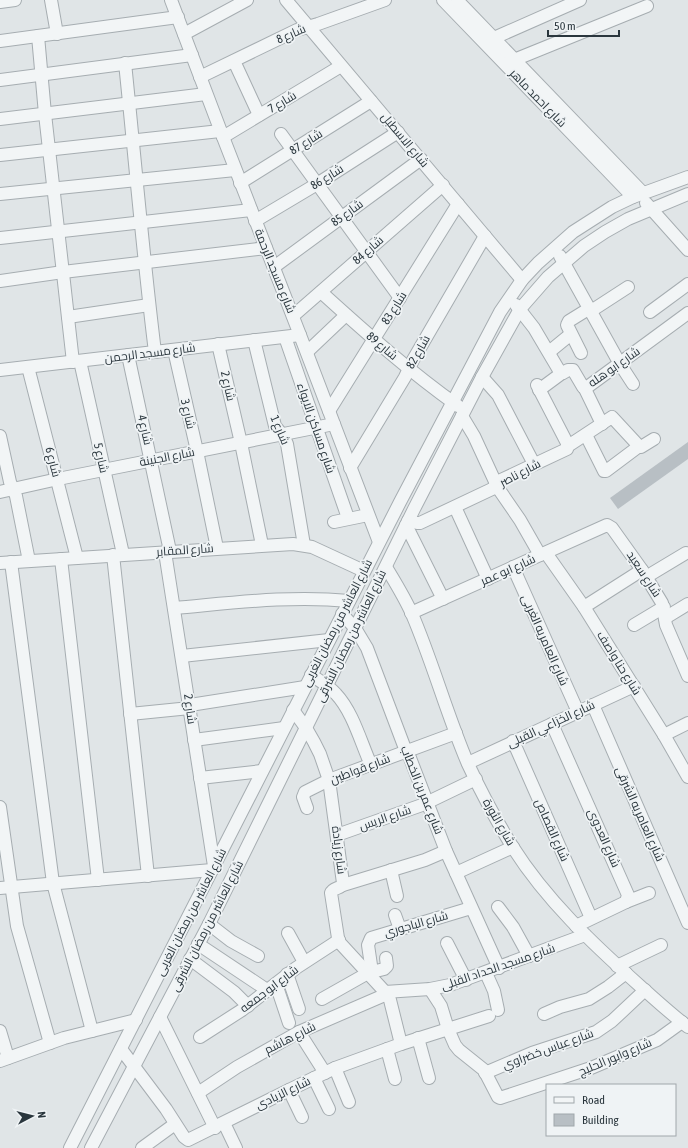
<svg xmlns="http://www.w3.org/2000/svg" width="688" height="1148" viewBox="0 0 688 1148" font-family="'Asap Condensed',Cairo,sans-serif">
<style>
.building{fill:#b8bfc4}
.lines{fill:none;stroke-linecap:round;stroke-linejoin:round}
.minor-casing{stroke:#a6adb1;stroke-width:14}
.minor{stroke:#f2f5f6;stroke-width:12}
.labels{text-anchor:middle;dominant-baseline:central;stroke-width:3.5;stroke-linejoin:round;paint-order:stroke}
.street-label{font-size:12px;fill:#2a363d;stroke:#eff3f5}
</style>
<rect width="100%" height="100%" fill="#e0e5e7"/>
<path class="building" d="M688,442V459L618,509L610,498Z"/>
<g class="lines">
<defs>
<g id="minor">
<path d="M51,0L57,34"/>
<path d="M171,0L223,137L300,335L379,542"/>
<path d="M286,0L522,280"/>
<path d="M443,0L633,197"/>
<path d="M457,0L643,193"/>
<path d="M0,2L15,0"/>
<path d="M184,34L247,0"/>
<path d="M38,36L45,114L73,362"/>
<path d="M494,38L580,0"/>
<path d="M0,41L178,17"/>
<path d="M234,61L259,115"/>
<path d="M509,62L647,6"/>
<path d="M125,63C135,159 143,256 155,352"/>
<path d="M200,77L297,30L318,24L385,0"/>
<path d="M0,80L192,55"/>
<path d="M0,119L206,94"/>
<path d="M281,134L400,298"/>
<path d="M223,137L341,66"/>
<path d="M0,155L220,131"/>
<path d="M240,183L371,101"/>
<path d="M0,194L235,170"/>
<path d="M646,203L688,250"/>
<path d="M255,221L317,184L398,132"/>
<path d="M0,238L251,210"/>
<path d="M560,256L620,364L633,384"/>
<path d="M274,267L421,159"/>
<path d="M0,281L63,272L266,248"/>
<path d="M321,292C365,332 409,371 458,406"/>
<path d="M516,305L534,328L560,372L563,373L568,370H573L583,387L586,388L688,313"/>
<path d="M591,311L628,287"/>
<path d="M650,312L688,284"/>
<path d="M293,316L443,185"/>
<path d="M68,317L149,305"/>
<path d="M285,337L348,518"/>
<path d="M254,340L275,426L284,437L287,444L304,545"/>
<path d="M218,344L241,443L262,545"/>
<path d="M174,350L197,451L217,548"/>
<path d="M307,352L346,315"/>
<path d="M549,352L571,334"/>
<path d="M581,353L567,325L569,321L590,308"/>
<path d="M128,355L170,551"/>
<path d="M80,361L123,554"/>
<path d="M28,367L77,558"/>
<path d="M0,370L300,335"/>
<path d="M482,377L498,395L534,464"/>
<path d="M584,387L602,424"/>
<path d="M539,390L562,373"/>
<path d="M329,411L458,204"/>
<path d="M462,416L474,436L498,488L520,520L540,555"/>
<path d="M0,436L10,482L16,496L29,561"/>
<path d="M568,446L612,417L637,444L638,447L606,471H604L586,435"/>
<path d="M638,447H641L654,439"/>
<path d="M350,468L405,377L413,360L485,236"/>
<path d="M0,492L58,479L334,424"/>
<path d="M455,507L488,579"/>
<path d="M408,521L417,523H420L492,489L501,480L567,449V443L537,385"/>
<path d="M334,522L368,515"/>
<path d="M406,525L443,599"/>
<path d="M165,552L214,866"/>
<path d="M546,553L584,607L664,735L688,777"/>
<path d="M113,555L148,876"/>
<path d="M61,559L98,880"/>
<path d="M11,562L53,883L92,1031"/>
<path d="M0,563L293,544L312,547L364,571"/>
<path d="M386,567C395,582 405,598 412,614C433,663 447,715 468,764C481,792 496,820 512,846C546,900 593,944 640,986C656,1000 671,1014 688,1027"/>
<path d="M513,567L578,712"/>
<path d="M646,577L686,553"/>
<path d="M584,607L642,570"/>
<path d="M174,608C232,603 291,595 349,601"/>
<path d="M411,613L607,525L612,528L642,570L662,603L666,625L688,676"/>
<path d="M342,614L355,628L367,648L404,746L410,758L446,851L499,968"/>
<path d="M665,618L688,604"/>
<path d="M634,625L664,607"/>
<path d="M182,656L329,640"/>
<path d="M311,675C320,681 329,686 336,694C353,712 361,743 371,765"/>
<path d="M190,705L305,687"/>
<path d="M593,705L688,923"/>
<path d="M293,710L306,728L314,742L320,754L329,780L343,883C342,889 333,887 331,893L338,938L340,943L387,994L390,1000L401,1044"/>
<path d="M130,714L190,708"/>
<path d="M552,724L628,895L626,902L576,926"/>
<path d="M664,735L688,723"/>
<path d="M194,740L284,728"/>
<path d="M513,741L591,918"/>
<path d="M468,763L634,686"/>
<path d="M200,778L262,771"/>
<path d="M0,807L17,926L50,1043"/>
<path d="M307,808L303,797L305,792L329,780L456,733"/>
<path d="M337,835L422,805L476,779"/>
<path d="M391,870L397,896"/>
<path d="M456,873L513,847"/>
<path d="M343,885L425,860L446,851"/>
<path d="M0,888L212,870"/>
<path d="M626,902L649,893"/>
<path d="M498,907L513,927L529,956"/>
<path d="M395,915L400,929"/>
<path d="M209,924L231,941L258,956"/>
<path d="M288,933L304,962"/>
<path d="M447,943L466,980"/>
<path d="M198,944L267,990"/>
<path d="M190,959L234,992L248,1006"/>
<path d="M617,966L661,945"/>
<path d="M372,972L368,945L371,938L471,908"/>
<path d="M486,973L494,991L498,1010"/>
<path d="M287,974L299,1009"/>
<path d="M276,984L289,1023"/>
<path d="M430,989L441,1006L448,1029L455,1045L459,1050L484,1070L498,1097L500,1098L591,1068L657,1040L682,1022"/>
<path d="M385,992L430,989L450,985L585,935"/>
<path d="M322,999L368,973L384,969L387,966L386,958"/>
<path d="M544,1014L560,1007L589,999L608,987L626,973"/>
<path d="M160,1017L215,1128"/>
<path d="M0,1031L8,1058"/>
<path d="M299,1032L325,1073"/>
<path d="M200,1037L242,1010L296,968L339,940"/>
<path d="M418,1038L429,1078"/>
<path d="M121,1049L166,1109L184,1137L188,1140L289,1090L335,1068L401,1044L489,1016"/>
<path d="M387,1049L395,1079"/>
<path d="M0,1061L64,1038L136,1020"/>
<path d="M335,1068L349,1102"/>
<path d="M485,1073L532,1053L596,1032L612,1021L645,990"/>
<path d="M314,1078L329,1109"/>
<path d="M289,1090L302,1117"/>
<path d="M198,1093L237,1067L299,1032L387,994"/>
<path d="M224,1123L236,1148"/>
<path d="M70,1148L400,502L500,312L522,280L538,263L573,232L612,207L633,197L688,177"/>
<path d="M91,1148L209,924L414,509L482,377L520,309L548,277L584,246L605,232L628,219L688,194"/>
<path d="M142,1148L175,1124"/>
</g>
</defs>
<use href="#minor" class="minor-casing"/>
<use href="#minor" class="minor"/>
</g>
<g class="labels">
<g class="street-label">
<text transform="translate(291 34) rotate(-23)">شارع 8</text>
<text transform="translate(538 98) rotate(46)">شارع احمد ماهر</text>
<text transform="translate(282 102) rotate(-31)">شارع 7</text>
<text transform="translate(405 140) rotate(50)">شارع الاسطبل</text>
<text transform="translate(306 142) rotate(-32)">شارع 87</text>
<text transform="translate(327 177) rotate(-32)">شارع 86</text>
<text transform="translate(347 213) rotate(-36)">شارع 85</text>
<text transform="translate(368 250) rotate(-41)">شارع 84</text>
<text transform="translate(275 271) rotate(68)">شارع مسجد الرحمة</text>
<text transform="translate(394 308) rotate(-58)">شارع 83</text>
<text transform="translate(382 346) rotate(40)">شارع 89</text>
<text transform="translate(418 352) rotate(-61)">شارع 82</text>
<text transform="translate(150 353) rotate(-7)">شارع مسجد الرحمن</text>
<text transform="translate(614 367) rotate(-35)">شارع ابو هله</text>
<text transform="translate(228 386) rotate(77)">شارع 2</text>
<text transform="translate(188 414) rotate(77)">شارع 3</text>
<text transform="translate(316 428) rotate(71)">شارع مساكن الايواء</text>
<text transform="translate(145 430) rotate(77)">شارع 4</text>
<text transform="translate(280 430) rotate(67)">شارع 1</text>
<text transform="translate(167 457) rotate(-11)">شارع الجنينة</text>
<text transform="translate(101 458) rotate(77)">شارع 5</text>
<text transform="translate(53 462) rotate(75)">شارع 6</text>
<text transform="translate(520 473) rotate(-28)">شارع ناصر</text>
<text transform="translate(185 550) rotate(-4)">شارع المقابر</text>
<text transform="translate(508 570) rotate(-24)">شارع ابو عمر</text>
<text transform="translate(644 574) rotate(57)">شارع سعيد</text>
<text transform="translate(337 623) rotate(-63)">شارع العاشر من رمضان الغربى</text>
<text transform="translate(351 636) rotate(-64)">شارع العاشر من رمضان الشرقى</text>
<text transform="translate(545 640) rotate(66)">شارع العامريه الغربى</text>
<text transform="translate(619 663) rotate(58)">شارع حنا واصف</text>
<text transform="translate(190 709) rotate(82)">شارع 2</text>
<text transform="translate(551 724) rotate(-25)">شارع الخزاعي القبلى</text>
<text transform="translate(360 769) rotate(-21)">شارع قواطين</text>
<text transform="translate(422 790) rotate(68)">شارع عمر بن الخطاب</text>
<text transform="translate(640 814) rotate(66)">شارع العامريه الشرقى</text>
<text transform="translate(385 818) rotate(-19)">شارع الريس</text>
<text transform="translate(499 822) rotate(60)">شارع الثورة</text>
<text transform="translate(552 830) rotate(66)">شارع القصاص</text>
<text transform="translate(604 838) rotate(66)">شارع العدوى</text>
<text transform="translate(339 850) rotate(83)">شارع زيادة</text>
<text transform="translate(191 912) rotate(-63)">شارع العاشر من رمضان الغربى</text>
<text transform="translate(416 924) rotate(-16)">شارع الباجوري</text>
<text transform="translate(207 926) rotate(-63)">شارع العاشر من رمضان الشرقى</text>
<text transform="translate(498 967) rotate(-19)">شارع مسجد الحداد القبلى</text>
<text transform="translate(269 989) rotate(-37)">شارع ابو جمعه</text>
<text transform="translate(290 1038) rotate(-27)">شارع هاشم</text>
<text transform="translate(548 1049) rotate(-20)">شارع عباس خضراوي</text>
<text transform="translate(615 1057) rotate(-23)">شارع وابور الحليج</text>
<text transform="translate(283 1093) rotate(-26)">شارع الزيادى</text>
</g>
</g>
<rect x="546" y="1084" width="130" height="52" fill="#eff3f5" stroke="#a0a7ab"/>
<rect x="554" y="1097" width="20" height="6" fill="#f2f5f6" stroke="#a0a7ab"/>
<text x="582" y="1104" font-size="12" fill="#2a363d">Road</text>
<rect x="554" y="1114" width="20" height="12" fill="#b8bfc4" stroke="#a0a7ab"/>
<text x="582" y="1124" font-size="12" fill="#2a363d">Building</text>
<g transform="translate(32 1116) rotate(83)" stroke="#eff3f5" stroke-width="3" paint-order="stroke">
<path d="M0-3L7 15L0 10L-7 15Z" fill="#2a363d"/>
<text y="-6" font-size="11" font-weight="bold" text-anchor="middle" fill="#2a363d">N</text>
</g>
<path d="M548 30v6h71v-6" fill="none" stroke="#2a363d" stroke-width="2"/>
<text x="554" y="30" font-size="12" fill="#2a363d" stroke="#eff3f5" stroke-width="3" paint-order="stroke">50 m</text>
</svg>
